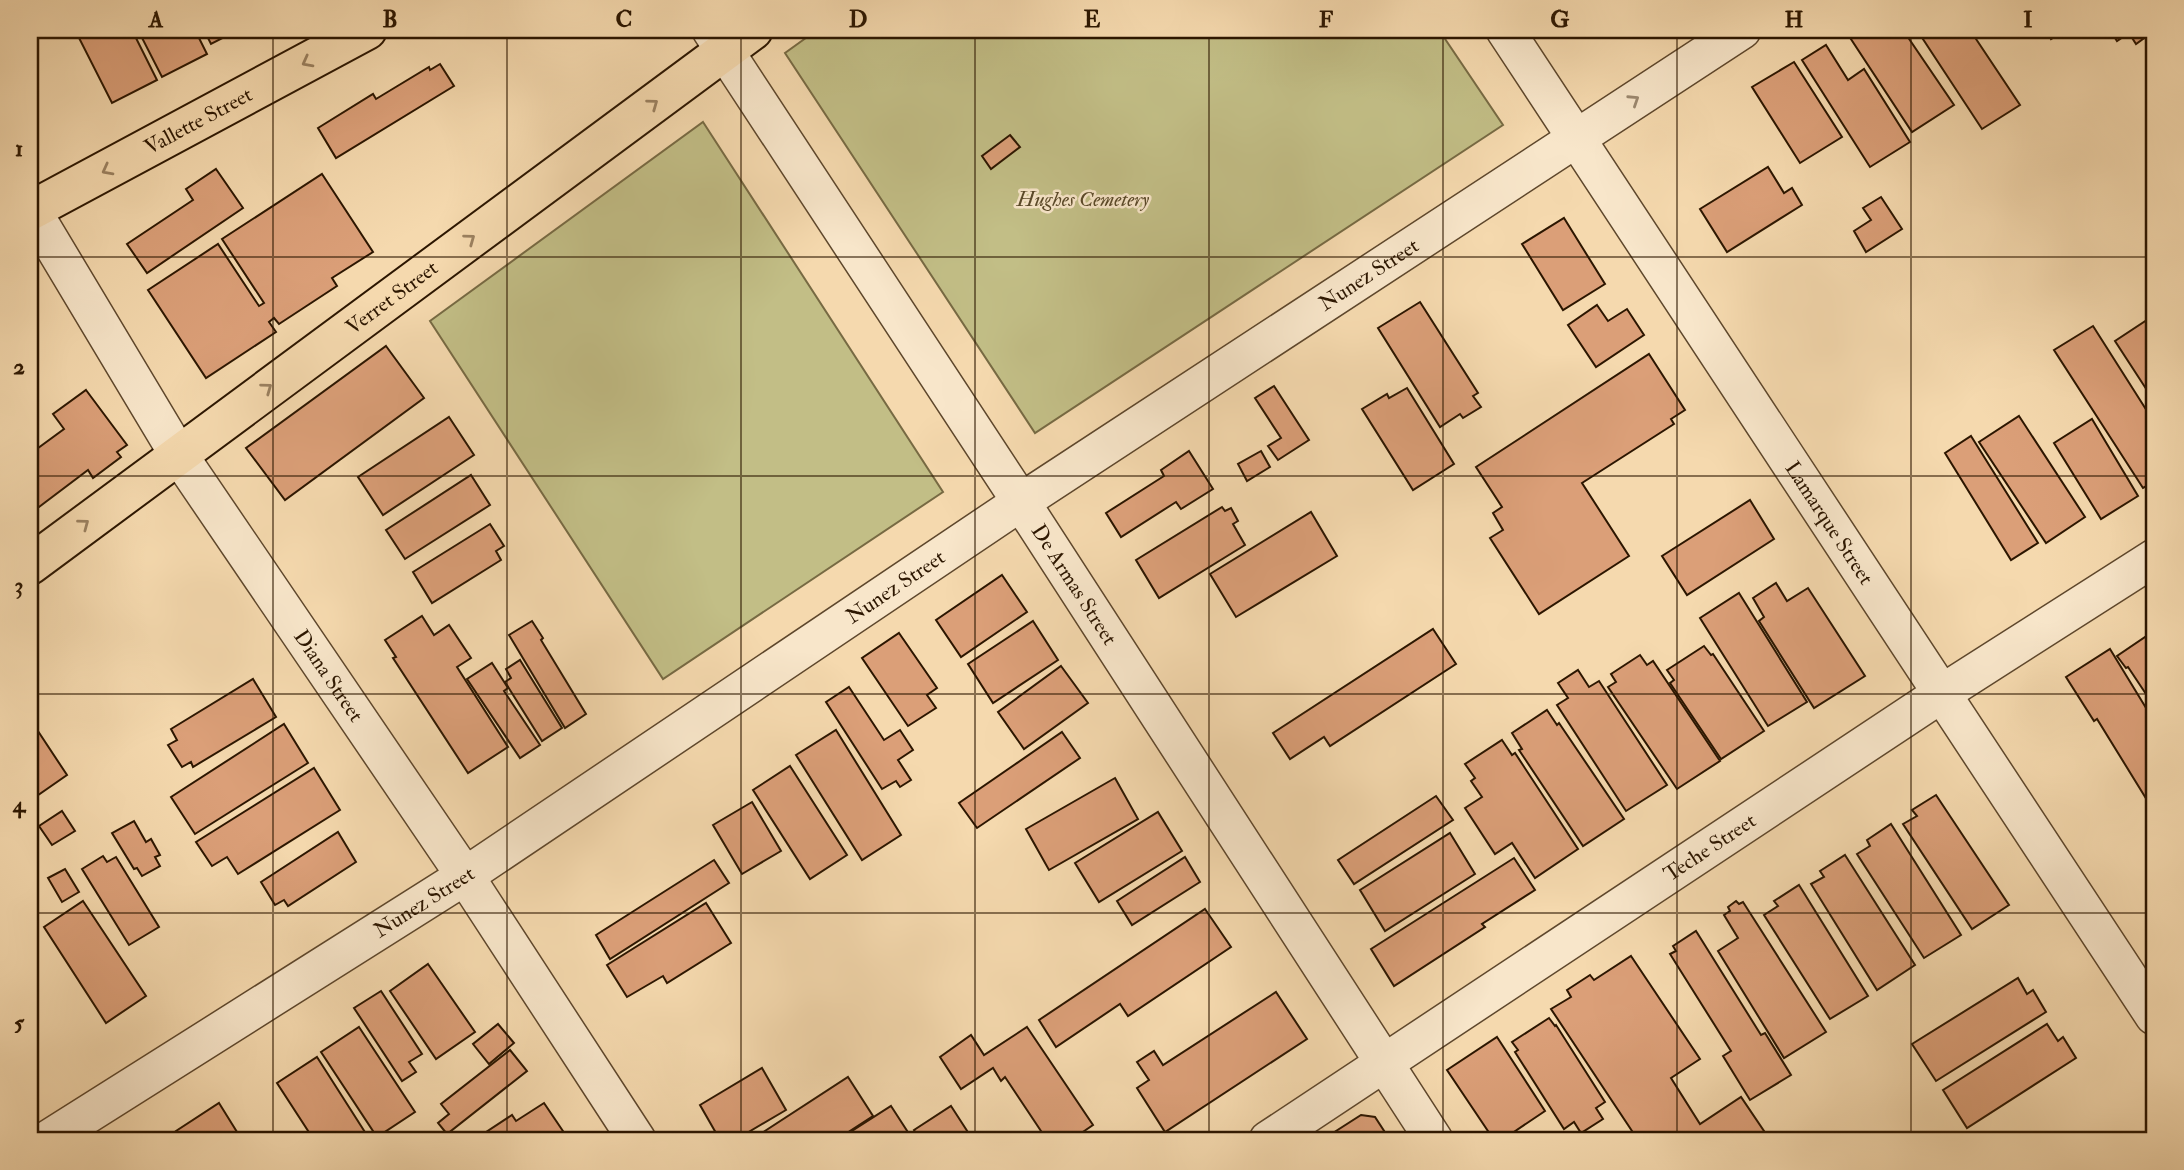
<svg xmlns="http://www.w3.org/2000/svg" width="2184" height="1170" viewBox="0 0 2184 1170" font-family="'IM FELL Double Pica',serif">
<style>
.green{fill:#c2be86;stroke:#776a43;stroke-width:2}
.building{fill:#db9f78;stroke:#2c1600;stroke-width:2}
.lines{fill:none;stroke-linecap:round;stroke-linejoin:round}
.minor-casing{stroke:#5e472c;stroke-width:40}
.major-casing{stroke:#2c1600;stroke-width:42}
.minor{stroke:#f8e6ca;stroke-width:37}
.major{stroke:#f5d9ae;stroke-width:38}
.oneway{stroke:#9b8160}
.oneway2{stroke:#9c886f}
.grid{fill:none;stroke:#2c1600;stroke-width:2;stroke-opacity:0.55}
.labels{text-anchor:middle;dominant-baseline:central;stroke-width:5;stroke-linejoin:round;paint-order:stroke}
.street-label{font-size:21px;fill:#2c1600;stroke:#f8e6ca}
.park-label{font-size:21px;font-style:italic;fill:#594828;stroke:#f8e6ca}
.neatline{fill:none;stroke:#2c1600;stroke-width:2.5}
.grid-label{font-size:23px;text-anchor:middle;font-weight:bold;fill:#2c1600}
</style>
<rect width="100%" height="100%" fill="#f5d9ae"/>
<filter id="stains"><feTurbulence type="fractalNoise" baseFrequency=".00286" numOctaves="4"/><feColorMatrix values="0 0 0 0 .2 0 0 0 0 .09 0 0 0 0 .02 0 0 0 .5 -.17"/></filter>
<radialGradient id="worn" r=".72"><stop offset=".6" stop-color="#630" stop-opacity="0"/><stop offset="1" stop-color="#630" stop-opacity=".3"/></radialGradient>
<g class="green">
<path d="M817,30H1439L1503,125L1035,433L785,53Z"/>
<path d="M703,122L943,492L663,679L430,321Z"/>
</g>
<g class="building">
<path d="M75,30H132L157,80L112,103Z"/>
<path d="M138,30H195L207,54L162,77Z"/>
<path d="M204,30H238L211,44Z"/>
<path d="M1845,30H1903L1954,105L1912,132Z"/>
<path d="M1917,30H1970L2020,105L1982,129Z"/>
<path d="M2046,30H2066L2051,39Z"/>
<path d="M2110,30H2154V31L2136,44L2129,33L2117,41Z"/>
<path d="M1826,45L1848,80L1864,69L1910,142L1870,167L1802,60Z"/>
<path d="M1794,62L1842,137L1800,163L1752,87Z"/>
<path d="M440,64L454,86L336,158L318,128L373,94L376,99L429,67L430,70Z"/>
<path d="M1010,135L1020,147L991,169L982,156Z"/>
<path d="M1768,167L1784,193L1792,188L1802,205L1727,252L1700,209Z"/>
<path d="M216,169L243,208L147,273L127,244L193,200L186,189Z"/>
<path d="M322,174L373,252L332,278L337,286L279,324L274,318L269,322L276,332L206,378L148,290L218,244L259,306L264,303L222,239Z"/>
<path d="M1881,197L1902,229L1866,252L1854,231L1871,220L1863,208Z"/>
<path d="M1564,218L1605,284L1563,310L1522,244Z"/>
<path d="M1420,302L1478,393L1473,396L1481,407L1463,418L1460,414L1440,427L1378,328Z"/>
<path d="M1597,305L1608,321L1627,309L1644,335L1596,367L1568,325Z"/>
<path d="M2153,316L2154,318V401L2115,341Z"/>
<path d="M2093,326L2154,422V482L2143,488L2054,350Z"/>
<path d="M386,346L424,398L285,500L246,448Z"/>
<path d="M1649,354L1685,410L1671,419L1674,424L1582,483L1629,556L1539,614L1490,538L1503,530L1493,513L1502,507L1476,467Z"/>
<path d="M1274,386L1309,440L1278,460L1268,446L1281,438L1255,398Z"/>
<path d="M1407,388L1454,464L1413,490L1362,409L1387,394L1389,398Z"/>
<path d="M86,390L127,445L117,452L121,457L93,478L88,470L35,510L30,502V454L64,429L53,414Z"/>
<path d="M2019,416L2085,517L2046,543L1979,442Z"/>
<path d="M449,417L474,455L383,515L358,477Z"/>
<path d="M2092,419L2138,496L2101,519L2054,443Z"/>
<path d="M1971,436L2038,543L2011,560L1945,453Z"/>
<path d="M1189,451L1213,489L1181,509L1176,502L1121,537L1106,513L1164,476L1161,470Z"/>
<path d="M1261,451L1270,467L1247,481L1238,464Z"/>
<path d="M471,475L490,505L405,559L386,530Z"/>
<path d="M1750,500L1774,539L1687,595L1662,556Z"/>
<path d="M1222,507L1225,511L1231,508L1238,521L1233,524L1245,545L1159,598L1136,560Z"/>
<path d="M1311,512L1337,556L1236,617L1210,574Z"/>
<path d="M490,524L504,546L496,551L501,560L432,603L413,572Z"/>
<path d="M1002,575L1027,612L961,657L936,620Z"/>
<path d="M1776,583L1787,601L1808,588L1865,676L1814,708L1759,621L1764,617L1753,598Z"/>
<path d="M1739,593L1807,702L1768,726L1700,618Z"/>
<path d="M422,616L434,635L449,625L471,658L457,667L508,747L468,773L393,658L396,657L385,640Z"/>
<path d="M532,621L543,638L541,640L586,714L565,728L509,635Z"/>
<path d="M1033,621L1058,660L993,703L968,664Z"/>
<path d="M1433,629L1456,664L1330,746L1324,737L1290,759L1273,733Z"/>
<path d="M2154,631V706L2128,667L2126,668L2117,656Z"/>
<path d="M899,633L937,688L927,695L936,708L908,726L862,658Z"/>
<path d="M1704,646L1711,655L1713,654L1764,731L1721,759L1670,683L1674,680L1667,670Z"/>
<path d="M2110,649L2154,721V795L2147,800L2097,719L2094,721L2066,677Z"/>
<path d="M1640,655L1647,665L1653,661L1720,761L1677,789L1608,687L1616,682L1611,674Z"/>
<path d="M520,660L562,728L542,741L505,682L511,678L506,669Z"/>
<path d="M492,663L508,688L504,691L540,745L520,758L467,679Z"/>
<path d="M1061,666L1088,703L1024,749L998,712Z"/>
<path d="M1578,670L1589,687L1599,681L1667,785L1626,811L1557,705L1568,698L1558,683Z"/>
<path d="M253,679L276,717L193,767L191,762L182,767L168,745L177,740L171,729Z"/>
<path d="M849,687L884,740L900,730L913,750L898,760L911,780L900,787L896,781L882,789L826,702Z"/>
<path d="M1547,710L1557,725L1559,723L1624,819L1583,846L1519,750L1522,749L1512,733Z"/>
<path d="M30,719L67,775L31,800L30,798Z"/>
<path d="M284,724L308,763L195,834L171,797Z"/>
<path d="M836,730L901,835L862,860L796,755Z"/>
<path d="M1062,732L1080,758L977,828L959,803Z"/>
<path d="M1502,740L1512,755L1515,753L1578,849L1535,878L1512,843L1495,854L1465,808L1482,797L1471,781L1475,778L1465,764Z"/>
<path d="M790,766L847,855L810,879L753,790Z"/>
<path d="M314,768L340,810L238,874L227,857L212,866L196,842Z"/>
<path d="M1115,778L1138,819L1049,870L1026,829Z"/>
<path d="M1936,795L2009,905L1972,929L1903,824L1917,816L1912,810Z"/>
<path d="M1436,796L1453,820L1354,884L1338,860Z"/>
<path d="M752,802L781,851L742,874L713,825Z"/>
<path d="M62,811L75,831L52,845L39,826Z"/>
<path d="M1158,812L1182,851L1099,902L1075,863Z"/>
<path d="M134,821L146,842L151,839L160,855L155,857L160,866L142,876L137,868L134,869L112,833Z"/>
<path d="M1891,824L1961,935L1924,958L1857,854L1870,846L1867,840Z"/>
<path d="M338,832L356,862L288,906L284,900L275,905L261,882Z"/>
<path d="M1450,833L1475,874L1385,931L1360,890Z"/>
<path d="M1845,855L1915,965L1877,990L1811,884L1824,877L1820,871Z"/>
<path d="M103,856L107,862L116,857L159,927L129,945L82,869Z"/>
<path d="M1185,857L1200,882L1132,925L1117,901Z"/>
<path d="M1514,858L1535,890L1482,924L1485,927L1394,986L1371,949Z"/>
<path d="M714,860L729,883L610,959L596,935Z"/>
<path d="M65,869L79,892L62,902L48,878Z"/>
<path d="M1799,885L1868,996L1830,1019L1764,915L1778,906L1774,901Z"/>
<path d="M83,901L146,996L106,1023L44,927Z"/>
<path d="M1736,901L1739,904L1743,902L1826,1032L1784,1058L1718,951L1738,938L1724,915L1730,911L1728,907Z"/>
<path d="M706,903L731,943L667,983L663,976L627,997L607,965Z"/>
<path d="M1205,909L1231,947L1128,1016L1120,1004L1056,1047L1039,1020Z"/>
<path d="M1696,931L1761,1035L1765,1033L1791,1075L1750,1100L1723,1056L1731,1051L1670,954L1676,951L1673,946Z"/>
<path d="M1631,956L1700,1059L1671,1078L1700,1124L1741,1097L1766,1134L1756,1140H1638L1551,1009L1571,997L1567,990L1590,975L1594,980Z"/>
<path d="M428,964L475,1032L436,1059L390,991Z"/>
<path d="M2018,978L2027,994L2033,990L2046,1012L1936,1081L1912,1044Z"/>
<path d="M381,991L422,1054L409,1062L416,1072L402,1081L354,1008Z"/>
<path d="M1276,992L1307,1039L1165,1132L1137,1088L1149,1080L1137,1062L1154,1051L1163,1065Z"/>
<path d="M1549,1018L1555,1026L1556,1025L1605,1102L1596,1108L1603,1119L1581,1133L1574,1122L1564,1129L1515,1052L1518,1050L1512,1042Z"/>
<path d="M498,1024L514,1043L489,1064L473,1044Z"/>
<path d="M2047,1024L2058,1041L2063,1037L2076,1058L1967,1128L1943,1090Z"/>
<path d="M359,1027L415,1112L377,1137L321,1052Z"/>
<path d="M1027,1027L1093,1125L1071,1140H1047L1005,1077L1001,1081L993,1068L961,1089L940,1057L971,1035L984,1055Z"/>
<path d="M1497,1037L1545,1111L1502,1140H1494L1447,1070Z"/>
<path d="M510,1050L527,1071L447,1134L438,1123L449,1114L441,1104Z"/>
<path d="M317,1057L370,1140H314L277,1083Z"/>
<path d="M762,1068L786,1110L735,1140H720L700,1105Z"/>
<path d="M848,1077L873,1116L836,1140H751Z"/>
<path d="M219,1103L242,1140H182L176,1131Z"/>
<path d="M544,1103L569,1140H474L512,1115L516,1121Z"/>
<path d="M891,1106L913,1140H843L841,1138Z"/>
<path d="M951,1106L973,1140H920L914,1130Z"/>
<path d="M1361,1115L1375,1117L1390,1140H1322Z"/>
</g>
<g class="lines">
<defs>
<g id="minor">
<path id="s1" d="M711,30L1021,502L1434,1140"/>
<path id="s2" d="M1505,30L2154,1016"/>
<path id="s3" d="M30,207L178,454L465,876L637,1140"/>
<path id="s4" d="M47,1140L465,876L1021,502L1742,30"/>
<path id="s5" d="M1268,1140L1941,694L2154,558"/>
</g>
<g id="major">
<path id="s6" d="M30,211L367,30"/>
<path id="s7" d="M30,565L753,30"/>
</g>
</defs>
<use href="#minor" class="minor-casing"/>
<use href="#major" class="major-casing"/>
<use href="#minor" class="minor"/>
<use href="#major" class="major"/>
</g>
<defs><path id="oneway-chevron" d="M-2-3.5L2.5 0L-2 3.5" fill="none" stroke-width="1.6" stroke-linecap="round" stroke-linejoin="round" transform="scale(1.75)"/></defs>
<g class="oneway">
<use href="#oneway-chevron" transform="translate(307 62) rotate(152)"/>
<use href="#oneway-chevron" transform="translate(653 104) rotate(-36)"/>
<use href="#oneway-chevron" transform="translate(107 170) rotate(152)"/>
<use href="#oneway-chevron" transform="translate(470 239) rotate(-36)"/>
<use href="#oneway-chevron" transform="translate(267 388) rotate(-36)"/>
<use href="#oneway-chevron" transform="translate(84 524) rotate(-37)"/>
</g>
<use class="oneway2" href="#oneway-chevron" transform="translate(1634 100) rotate(-33)"/>
<path class="grid" d="M273,30V1140M507,30V1140M741,30V1140M975,30V1140M1209,30V1140M1443,30V1140M1677,30V1140M1911,30V1140M30,257H2154M30,476H2154M30,694H2154M30,913H2154"/>
<g class="labels">
<g class="street-label">
<text stroke="none"><textPath href="#s6" startOffset="191">Vallette Street</textPath></text>
<text stroke="none"><textPath href="#s4" startOffset="1580">Nunez Street</textPath></text>
<text stroke="none"><textPath href="#s7" startOffset="450">Verret Street</textPath></text>
<text stroke="none"><textPath href="#s2" startOffset="590">Lamarque Street</textPath></text>
<text stroke="none"><textPath href="#s1" startOffset="663">De Armas Street</textPath></text>
<text stroke="none"><textPath href="#s4" startOffset="1013">Nunez Street</textPath></text>
<text stroke="none"><textPath href="#s3" startOffset="556">Diana Street</textPath></text>
<text stroke="none"><textPath href="#s5" startOffset="530">Teche Street</textPath></text>
<text stroke="none"><textPath href="#s4" startOffset="446">Nunez Street</textPath></text>
</g>
<g class="park-label">
<text x="1083" y="199">Hughes Cemetery</text>
</g>
</g>
<rect width="2184" height="1170" fill="none" stroke="#f5d9ae" stroke-width="77"/>
<rect x="38" y="38" width="2108" height="1094" class="neatline"/>
<g class="grid-label">
<text x="156" y="27">A</text>
<text x="390" y="27">B</text>
<text x="624" y="27">C</text>
<text x="858" y="27">D</text>
<text x="1092" y="27">E</text>
<text x="1326" y="27">F</text>
<text x="1560" y="27">G</text>
<text x="1794" y="27">H</text>
<text x="2028" y="27">I</text>
<text x="19" y="156">1</text>
<text x="19" y="374">2</text>
<text x="19" y="593">3</text>
<text x="19" y="812">4</text>
<text x="19" y="1030">5</text>
</g>
<rect width="100%" height="100%" filter="url(#stains)"/>
<rect width="100%" height="100%" fill="url(#worn)"/>
</svg>
